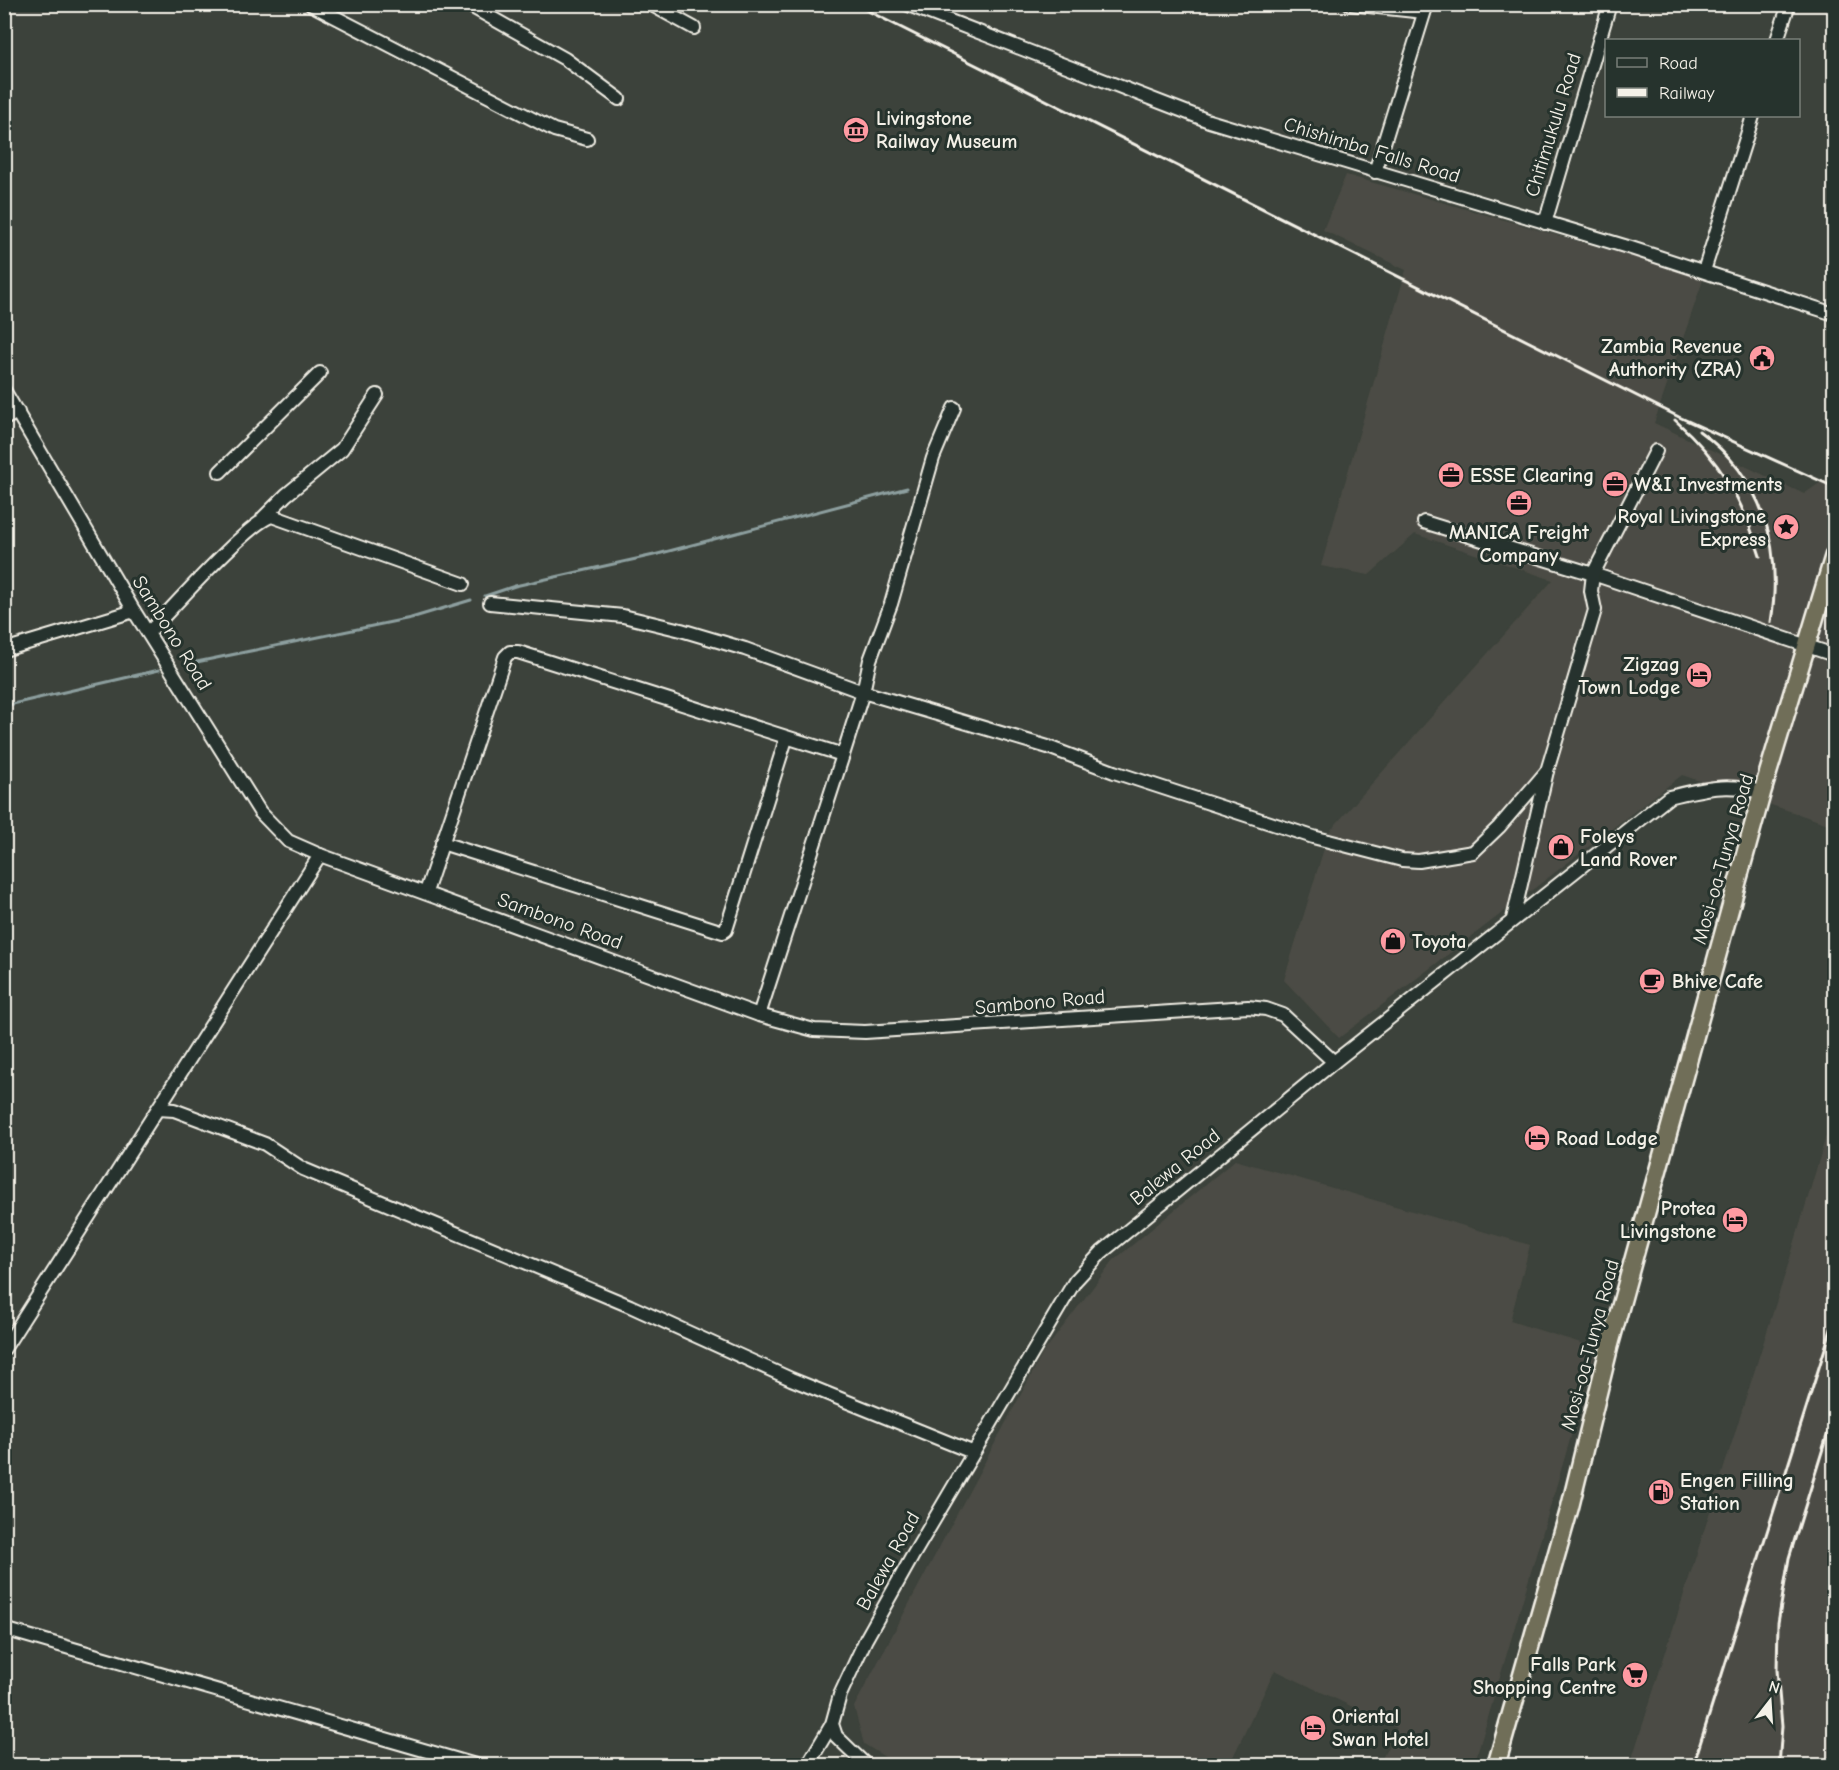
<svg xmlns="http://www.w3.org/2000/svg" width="1839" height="1770" viewBox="0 0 1839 1770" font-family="'Comic Neue',sans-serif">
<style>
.built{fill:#4c4c45}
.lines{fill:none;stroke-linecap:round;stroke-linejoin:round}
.stream{stroke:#8d9f9f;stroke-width:3}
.minor-casing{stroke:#f4f1e8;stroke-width:16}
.highway-casing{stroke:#f4f1e8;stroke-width:21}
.minor{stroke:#26332d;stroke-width:12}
.highway{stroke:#706e59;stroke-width:16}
.rail{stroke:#f4f1e8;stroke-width:3}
.labels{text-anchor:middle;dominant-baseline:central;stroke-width:6;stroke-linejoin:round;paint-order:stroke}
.poi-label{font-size:20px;font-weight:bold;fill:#f4f1e8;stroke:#26332d;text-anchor:start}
.street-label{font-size:20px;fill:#f4f1e8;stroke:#26332d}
</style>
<rect width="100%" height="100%" fill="#3c423b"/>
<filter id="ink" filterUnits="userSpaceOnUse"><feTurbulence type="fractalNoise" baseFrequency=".0167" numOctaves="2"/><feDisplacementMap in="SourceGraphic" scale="12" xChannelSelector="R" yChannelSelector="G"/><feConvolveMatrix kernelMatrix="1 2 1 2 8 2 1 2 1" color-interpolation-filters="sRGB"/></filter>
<g filter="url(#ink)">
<g class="built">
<path d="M1346,175L1704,277L1654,423L1804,494L1834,473V826L1682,775L1339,1038L1284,980L1329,832L1553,580L1415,534L1369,575L1321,566L1406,270L1323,230Z"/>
<path d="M1834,1109V1765H1630L1788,1265Z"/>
<path d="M1235,1160L1530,1245L1510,1321L1597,1348L1474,1765H1379L1397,1728L1275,1670L1229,1765H898L864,1744L854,1707L1043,1353L1113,1261Z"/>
</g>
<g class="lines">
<g class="stream">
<path d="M485,596L515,586L654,555L907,488"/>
<path d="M187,664L411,618L471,600"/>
<path d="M4,706L159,670"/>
</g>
<defs>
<g id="minor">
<path d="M310,4L554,130L587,139"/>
<path d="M467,4L565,59L619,99"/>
<path d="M650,4L694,28"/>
<path d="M906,4L1209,121L1631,248L1834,314"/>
<path d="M1350,4L1424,12"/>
<path d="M1777,40L1789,4"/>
<path d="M1375,172L1427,4"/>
<path d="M1545,223L1610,4"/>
<path d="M1704,271L1753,116"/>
<path d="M4,390L134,611L260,812L288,841L320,855L759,1015L814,1030L865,1032L1248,1007L1266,1009L1283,1015L1334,1062"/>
<path d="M4,419L18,412"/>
<path d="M220,472L320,373"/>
<path d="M263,518L286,495L342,449L377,395"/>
<path d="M1424,522L1593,574L1834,655"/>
<path d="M490,603L623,616L681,630L745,649L863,692L1048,747L1114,772L1313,837L1402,860L1419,861L1473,852L1499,827L1547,771"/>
<path d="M148,633C171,610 247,523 272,516L463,584"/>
<path d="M4,650L134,611"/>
<path d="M442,843L723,932L726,930L786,739"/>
<path d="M426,892L505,657L510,652H518L843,755"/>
<path d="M1513,919L1547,771L1595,610L1591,591L1593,574L1656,451"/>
<path d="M759,1015L843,755L863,692L870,660L891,604L933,458L954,408"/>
<path d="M158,1109L174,1110L265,1144L303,1169L630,1306L791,1379L972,1452"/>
<path d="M4,1349L320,855"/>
<path d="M4,1629L479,1766"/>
<path d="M807,1766L832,1724"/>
<path d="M867,1766L836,1736L832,1724L840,1695L866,1639L912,1557L1075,1281L1102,1252L1334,1062L1669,797C1701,789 1730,782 1762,793"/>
</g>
<path id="highway" d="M1496,1766L1570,1507L1609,1348L1762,793L1834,555"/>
</defs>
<use href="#minor" class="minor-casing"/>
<use href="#highway" class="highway-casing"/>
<use href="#minor" class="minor"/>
<use href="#highway" class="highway"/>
<g class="rail">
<path d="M854,4L1679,417L1834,487"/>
<path d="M1675,420C1720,460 1742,498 1760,556"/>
<path d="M1699,431C1763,477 1783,547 1771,622"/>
<path d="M1693,1766L1834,1320"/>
<path d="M1779,1766L1782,1726L1777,1670L1778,1623L1789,1558L1834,1413"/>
</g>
</g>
</g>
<defs>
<symbol id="museum-disc" viewBox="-11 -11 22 22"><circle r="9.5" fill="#ff9aa2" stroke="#26332d"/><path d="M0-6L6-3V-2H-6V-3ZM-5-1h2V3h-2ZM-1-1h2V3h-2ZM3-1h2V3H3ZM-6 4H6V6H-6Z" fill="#111"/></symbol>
<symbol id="civic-disc" viewBox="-11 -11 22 22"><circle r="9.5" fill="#ff9aa2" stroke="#26332d"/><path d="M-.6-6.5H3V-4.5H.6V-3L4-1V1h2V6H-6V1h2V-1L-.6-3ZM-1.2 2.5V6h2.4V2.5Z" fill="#111"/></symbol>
<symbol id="office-disc" viewBox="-11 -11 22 22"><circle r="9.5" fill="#ff9aa2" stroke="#26332d"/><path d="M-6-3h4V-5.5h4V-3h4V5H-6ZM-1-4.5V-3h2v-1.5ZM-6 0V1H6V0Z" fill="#111"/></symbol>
<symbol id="sight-disc" viewBox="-11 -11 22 22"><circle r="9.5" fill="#ff9aa2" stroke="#26332d"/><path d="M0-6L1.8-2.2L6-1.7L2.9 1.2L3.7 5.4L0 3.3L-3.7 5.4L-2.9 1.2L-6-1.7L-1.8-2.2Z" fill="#111"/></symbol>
<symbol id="hotel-disc" viewBox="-11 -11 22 22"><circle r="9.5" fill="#ff9aa2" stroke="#26332d"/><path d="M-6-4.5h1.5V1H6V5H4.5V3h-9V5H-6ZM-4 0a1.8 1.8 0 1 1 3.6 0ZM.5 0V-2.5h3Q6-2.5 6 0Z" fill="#111"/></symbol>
<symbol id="shop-disc" viewBox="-11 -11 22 22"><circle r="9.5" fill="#ff9aa2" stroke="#26332d"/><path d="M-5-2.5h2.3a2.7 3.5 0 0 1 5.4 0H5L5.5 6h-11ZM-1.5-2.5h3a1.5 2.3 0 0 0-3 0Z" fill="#111"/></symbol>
<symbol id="cafe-disc" viewBox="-11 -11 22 22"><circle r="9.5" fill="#ff9aa2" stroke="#26332d"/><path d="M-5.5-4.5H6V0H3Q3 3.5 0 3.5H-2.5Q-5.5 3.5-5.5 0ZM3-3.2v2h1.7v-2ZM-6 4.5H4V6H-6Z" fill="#111"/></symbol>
<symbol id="fuel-disc" viewBox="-11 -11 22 22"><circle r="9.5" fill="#ff9aa2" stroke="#26332d"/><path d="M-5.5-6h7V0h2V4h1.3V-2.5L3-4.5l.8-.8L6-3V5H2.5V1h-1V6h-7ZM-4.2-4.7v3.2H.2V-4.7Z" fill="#111"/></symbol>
<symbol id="supermarket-disc" viewBox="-11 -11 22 22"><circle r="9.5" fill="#ff9aa2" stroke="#26332d"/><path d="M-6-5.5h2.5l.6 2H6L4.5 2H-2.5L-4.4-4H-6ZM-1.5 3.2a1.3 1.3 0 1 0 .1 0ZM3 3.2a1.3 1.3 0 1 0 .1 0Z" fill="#111"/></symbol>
</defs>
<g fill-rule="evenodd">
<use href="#museum-disc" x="841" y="115" width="30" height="30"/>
<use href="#civic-disc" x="1747" y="343" width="30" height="30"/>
<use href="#office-disc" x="1436" y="460" width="30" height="30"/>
<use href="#office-disc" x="1600" y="469" width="30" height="30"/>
<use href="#office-disc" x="1504" y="488" width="30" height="30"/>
<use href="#sight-disc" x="1771" y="512" width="30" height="30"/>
<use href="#hotel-disc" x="1684" y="660" width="30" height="30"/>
<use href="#shop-disc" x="1546" y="832" width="30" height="30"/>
<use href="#shop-disc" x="1378" y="926" width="30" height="30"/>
<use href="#cafe-disc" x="1637" y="966" width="30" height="30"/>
<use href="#hotel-disc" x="1522" y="1123" width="30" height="30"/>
<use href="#hotel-disc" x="1720" y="1205" width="30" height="30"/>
<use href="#fuel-disc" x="1646" y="1477" width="30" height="30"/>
<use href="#supermarket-disc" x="1620" y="1660" width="30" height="30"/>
<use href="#hotel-disc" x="1298" y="1713" width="30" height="30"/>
</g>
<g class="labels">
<g class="poi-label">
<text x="876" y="118">Livingstone<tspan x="876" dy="23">Railway Museum</tspan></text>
<text x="1742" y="346" text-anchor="end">Zambia Revenue<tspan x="1742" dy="23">Authority (ZRA)</tspan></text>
<text x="1470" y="475">ESSE Clearing</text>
<text x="1634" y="484">W&amp;I Investments</text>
<text x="1766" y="516" text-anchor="end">Royal Livingstone<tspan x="1766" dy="23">Express</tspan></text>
<text x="1519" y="532" text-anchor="middle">MANICA Freight<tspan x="1519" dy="23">Company</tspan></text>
<text x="1680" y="664" text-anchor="end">Zigzag<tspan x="1680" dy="23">Town Lodge</tspan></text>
<text x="1580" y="836">Foleys<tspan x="1580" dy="23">Land Rover</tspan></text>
<text x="1412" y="941">Toyota</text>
<text x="1672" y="981">Bhive Cafe</text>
<text x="1556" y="1138">Road Lodge</text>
<text x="1716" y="1208" text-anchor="end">Protea<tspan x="1716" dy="23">Livingstone</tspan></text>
<text x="1680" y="1480">Engen Filling<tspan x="1680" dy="23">Station</tspan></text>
<text x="1616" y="1664" text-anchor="end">Falls Park<tspan x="1616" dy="23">Shopping Centre</tspan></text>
<text x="1332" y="1716">Oriental<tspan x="1332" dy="23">Swan Hotel</tspan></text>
</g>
<g class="street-label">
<text transform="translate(1553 125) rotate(-73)">Chitimukulu Road</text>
<text transform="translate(1372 150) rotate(17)">Chishimba Falls Road</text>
<text transform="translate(172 633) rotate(58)">Sambono Road</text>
<text transform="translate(1723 859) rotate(-74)">Mosi-oa-Tunya Road</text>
<text transform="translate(560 921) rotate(20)">Sambono Road</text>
<text transform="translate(1040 1002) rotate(-5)">Sambono Road</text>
<text transform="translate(1175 1167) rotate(-39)">Balewa Road</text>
<text transform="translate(1590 1345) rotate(-75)">Mosi-oa-Tunya Road</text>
<text transform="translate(888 1561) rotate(-61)">Balewa Road</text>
</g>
</g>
<rect width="1839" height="1770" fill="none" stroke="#26332d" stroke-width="24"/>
<rect x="12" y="12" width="1815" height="1746" fill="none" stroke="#f4f1e8" stroke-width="2" filter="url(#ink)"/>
<rect x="1605" y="39" width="195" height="78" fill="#26332d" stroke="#787f78" stroke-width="1.5"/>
<rect x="1617" y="58" width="30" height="9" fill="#26332d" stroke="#787f78" stroke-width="1.5"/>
<text x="1659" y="69" font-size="18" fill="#f4f1e8">Road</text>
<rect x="1617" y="88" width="30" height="9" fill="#f4f1e8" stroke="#787f78" stroke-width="1.5"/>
<text x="1659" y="99" font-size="18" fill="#f4f1e8">Railway</text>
<g transform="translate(1770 1701) rotate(17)" stroke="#26332d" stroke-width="4.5" paint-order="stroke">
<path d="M0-4.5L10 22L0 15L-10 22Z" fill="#f4f1e8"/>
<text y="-9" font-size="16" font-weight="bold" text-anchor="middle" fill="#f4f1e8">N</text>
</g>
</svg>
